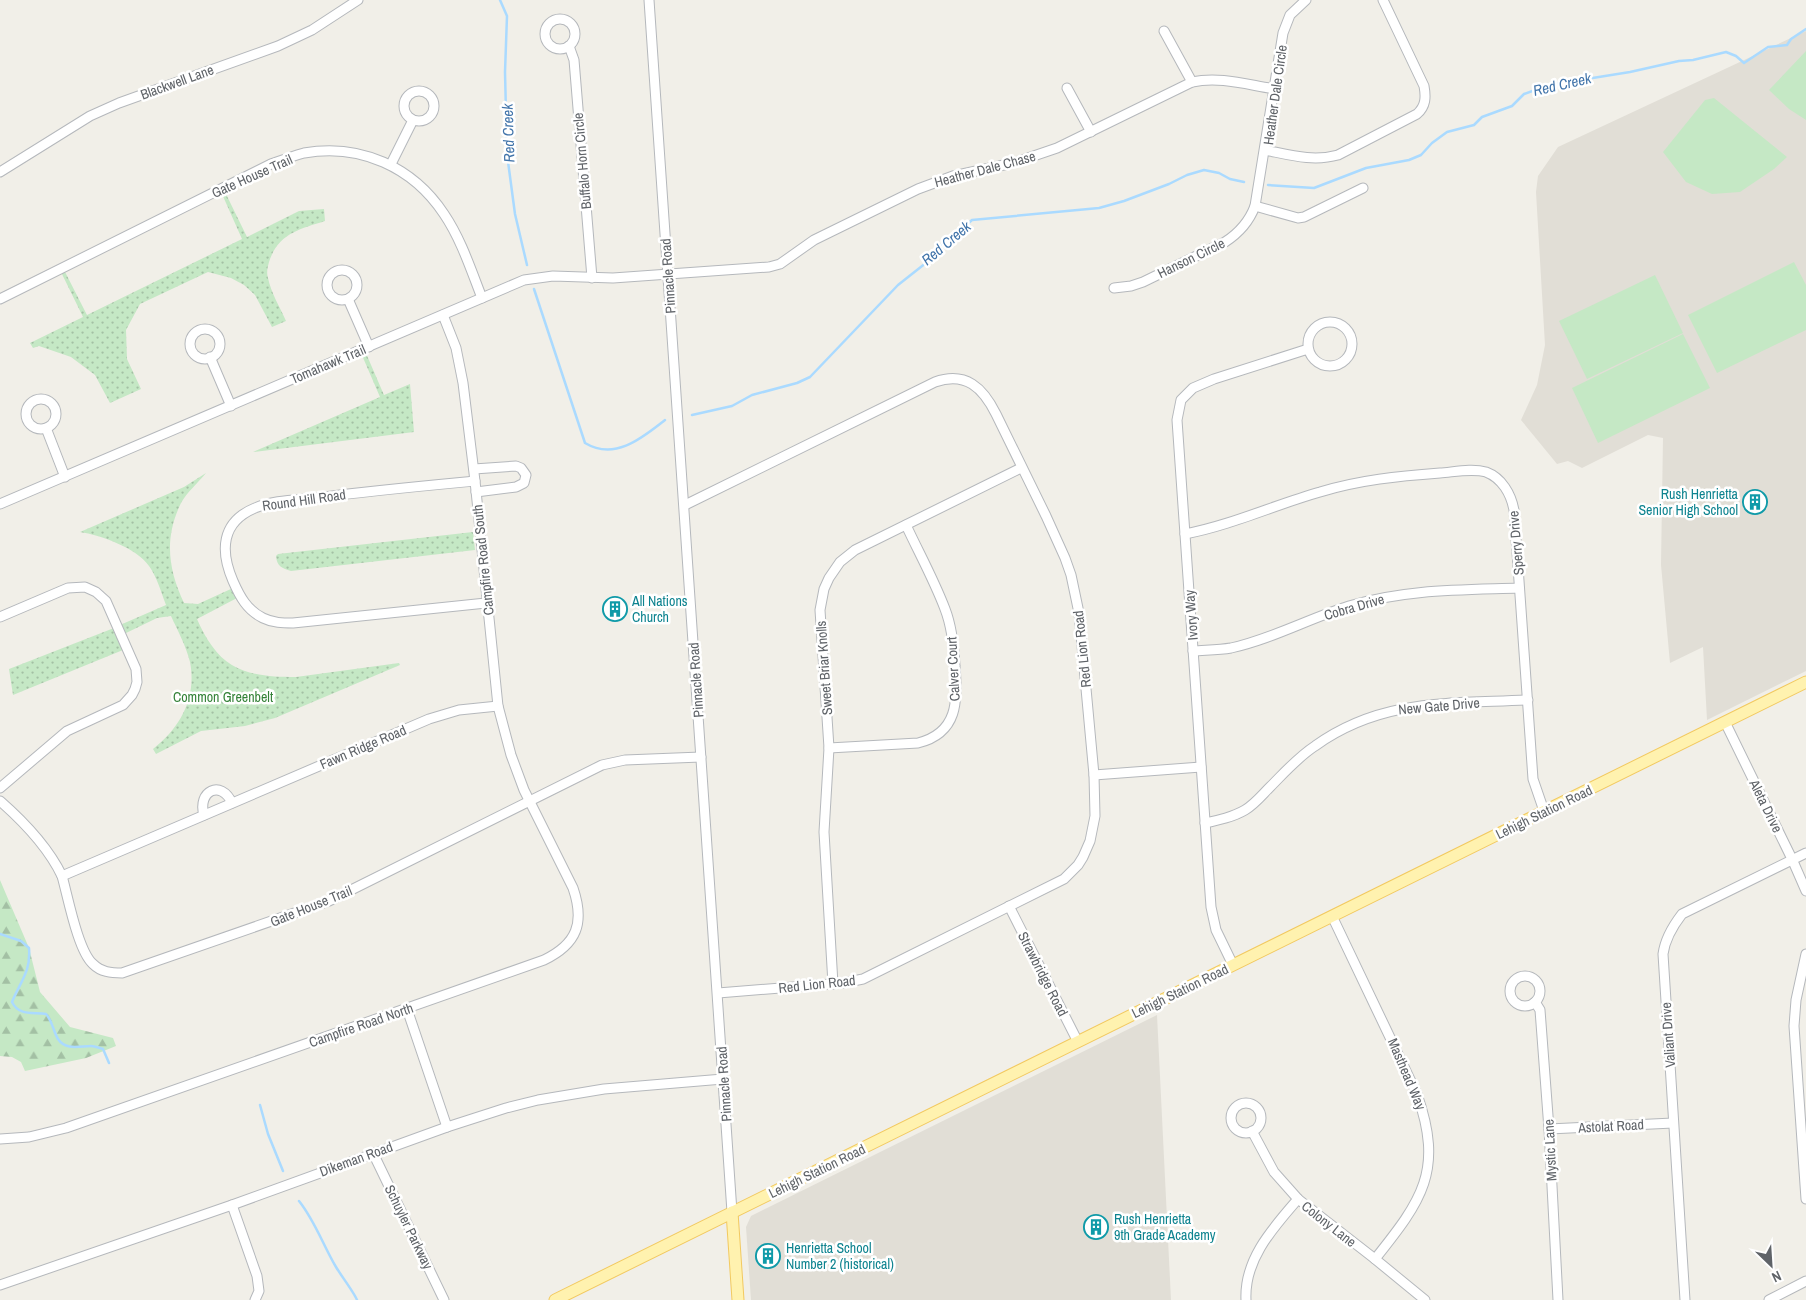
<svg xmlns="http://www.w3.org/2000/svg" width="1806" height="1300" viewBox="0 0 1806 1300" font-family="'Archivo Narrow',sans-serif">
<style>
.education{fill:#e1ded6}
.grass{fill:url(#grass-dots)}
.forest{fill:url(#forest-firs)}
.pitch{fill:#c5e8c5}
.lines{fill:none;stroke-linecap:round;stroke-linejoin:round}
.stream{stroke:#aadaff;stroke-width:2.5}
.minor-casing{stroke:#b5b8bc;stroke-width:11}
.major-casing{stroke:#f2c960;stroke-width:13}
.minor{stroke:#fff;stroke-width:9}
.major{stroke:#fff2af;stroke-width:11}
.labels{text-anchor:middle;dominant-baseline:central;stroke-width:5;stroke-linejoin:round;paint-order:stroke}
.street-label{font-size:14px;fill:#5f6368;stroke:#fff}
.culture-label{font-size:14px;fill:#0d838f;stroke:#fff;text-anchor:start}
.park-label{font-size:14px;fill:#348238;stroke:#fff}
.water-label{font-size:15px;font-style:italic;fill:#4174aa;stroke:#fff}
</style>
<defs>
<pattern id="grass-dots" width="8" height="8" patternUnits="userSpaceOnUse" patternTransform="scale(1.25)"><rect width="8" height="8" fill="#c5e8c5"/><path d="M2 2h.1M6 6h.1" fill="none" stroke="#a3c0a4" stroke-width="1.8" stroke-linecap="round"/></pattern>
<pattern id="forest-firs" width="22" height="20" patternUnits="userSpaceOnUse" patternTransform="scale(1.25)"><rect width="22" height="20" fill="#c5e8c5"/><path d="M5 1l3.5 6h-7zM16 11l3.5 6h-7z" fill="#a3c0a4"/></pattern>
</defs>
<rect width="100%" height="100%" fill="#f1efe8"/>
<g class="education">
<path d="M1806,31V671L1707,720L1703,647L1670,663L1661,565L1663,438L1648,435L1582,468L1568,461L1557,464L1521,420L1537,385L1545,345L1536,192L1538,176L1558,147Z"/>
<path d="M1157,1015L1171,1300H751L746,1227L751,1216Z"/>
</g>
<g class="grass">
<path d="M225,192L247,237L299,211L324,209L325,221C300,229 280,233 270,259C268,265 266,272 268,278C271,293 280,307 286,321L272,327L255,295L244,285L231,278L208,272L140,304L126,330L127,359L141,389L110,403L95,375L71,357L39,346L33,348L30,343L83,317L60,270L63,268L87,315L242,239L222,194Z"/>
<path d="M365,351L384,395L410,384L414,432L253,452L380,397L361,353Z"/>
<path d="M206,473C198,483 187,492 181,503C164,538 168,569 184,603L198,604L233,588L237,598L197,619C201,628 206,638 212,646C232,675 264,677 296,677L399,663L400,665L275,718L245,726L201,731L156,754L153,749C180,728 197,698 190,662C186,646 178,631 171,616L157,618L124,634L120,625L166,605C161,592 157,577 149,566C137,548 100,535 80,532L184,487Z"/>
<path d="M473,532L475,550L291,571C282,568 277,567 276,556L278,554Z"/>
<path d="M114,628L123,650L13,695L9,669Z"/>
</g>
<path class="forest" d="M0,880L29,948L40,992L70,1027L113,1038L116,1046L86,1058L25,1071L21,1062L12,1057L0,1056Z"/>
<g class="pitch">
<path d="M1806,51V120L1789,109L1769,90Z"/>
<path d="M1714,98L1787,157L1774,169L1740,192L1712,194L1686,182L1663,152L1705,100Z"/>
<path d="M1794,262L1806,285V330L1717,373L1688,315Z"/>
<path d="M1655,275L1683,333L1587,379L1559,321Z"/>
<path d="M1683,334L1710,388L1598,443L1572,388Z"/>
</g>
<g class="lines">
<g class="stream">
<path d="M500,0L507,16L505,72L507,154L515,214L527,265"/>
<path d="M1268,185L1314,188L1366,168L1409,160L1421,155L1432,143L1447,132L1474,125L1482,117L1512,106L1524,94L1549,85L1630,72L1679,61L1693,60L1726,52L1736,56L1744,63L1768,47L1787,45L1791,39L1806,29"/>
<path d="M534,289L585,443C615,461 642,438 665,420"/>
<path d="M692,415L732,406L752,395L797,383L810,377L898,285L936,255L943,242L953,237L972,220L1099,208L1124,201L1169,184L1187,175L1204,170L1219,173L1230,179L1244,182"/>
<path d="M0,934L21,941L29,948C31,972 20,982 12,1002C19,1016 32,1012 46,1014C53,1022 53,1031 58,1039C66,1051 80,1046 91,1046C95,1046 99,1048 103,1049L109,1063"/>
<path d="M260,1105L268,1134L283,1171"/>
<path d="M299,1201C315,1221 323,1245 336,1267C340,1274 355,1294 357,1300"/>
</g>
<defs>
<g id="minor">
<path d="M649,0L732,1212"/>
<circle cx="560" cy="34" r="15"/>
<path d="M1164,31L1192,82"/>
<path d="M569,46L574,60L592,278"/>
<path d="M1067,88L1091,132"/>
<circle cx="419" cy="106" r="15"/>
<path d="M1265,150C1290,155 1313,162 1338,155L1417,114C1426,106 1426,97 1424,86L1383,0"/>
<path d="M391,164L413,120"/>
<path d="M0,172L90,116L119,103L278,46L312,30L358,0"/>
<path d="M1255,206L1298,218L1304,217L1363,188"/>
<circle cx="342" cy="285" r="15"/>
<path d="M1114,288L1131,286L1143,282L1225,242C1239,233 1249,222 1255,206L1283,33L1290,15L1306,0"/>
<path d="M0,299L271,164C282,160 293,156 304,153C360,143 413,167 444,214C461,239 471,270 482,298"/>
<path d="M348,299L369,347"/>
<circle cx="1330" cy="344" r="22"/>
<circle cx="205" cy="344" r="15"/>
<path d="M210,357L231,406"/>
<circle cx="41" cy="414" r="15"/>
<path d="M46,428L65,477"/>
<path d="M474,469L516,466L521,468L526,475L524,483L516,487L476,492"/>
<path d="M475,481C422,486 368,491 315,498C296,500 273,500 255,508C221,522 220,551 233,581C240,597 247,610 263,618C273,623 283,623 293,623L486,603"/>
<path d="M0,504L524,280L553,276L613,278L769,267L780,264L814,240L918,189L953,176L1013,163L1057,148L1192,82C1220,76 1248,85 1275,89"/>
<path d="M685,505L935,382C966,371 983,388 996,414L1046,516L1065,558L1071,575L1079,613L1094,775L1095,816L1090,841L1083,857L1078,865L1064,879L863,979L843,983L718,993"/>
<path d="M1185,534C1232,525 1274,505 1320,492C1359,480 1399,476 1440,473C1454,472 1472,468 1486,472C1502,478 1511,494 1514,510L1533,779L1544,811"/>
<path d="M0,617L68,588L85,587L96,592L106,601L136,669L137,682L135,689L132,695L123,705L67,731L0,788"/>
<path d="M1193,651C1206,650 1219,650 1231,648C1272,639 1310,618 1349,606C1405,589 1462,590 1519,588"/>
<path d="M1725,722L1792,859L1806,891"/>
<path d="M829,748L918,743C958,733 958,701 955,666C954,647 952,627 945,609C934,580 919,553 906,525"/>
<path d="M1094,775L1201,767"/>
<path d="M0,801C24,822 48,847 62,876C68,897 78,951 93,964C101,972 111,973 122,973L329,901L602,765L625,760L701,757"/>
<path d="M204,815C197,791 221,779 232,803"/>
<path d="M1205,823C1219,820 1233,817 1245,810C1255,804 1262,795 1270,787C1284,773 1298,757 1315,746C1382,698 1450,704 1528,700"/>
<path d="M62,876L429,719L459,710L498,706"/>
<path d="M1009,906L1078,1042"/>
<path d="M1332,916L1417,1094C1444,1171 1422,1200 1375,1259"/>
<path d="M1806,954L1796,1000L1794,1026L1806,1199"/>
<path d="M1233,965L1216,930L1211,907L1177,420L1181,400L1193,388L1214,379L1308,349"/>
<circle cx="1525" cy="991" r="15"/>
<path d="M833,984L824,832L829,748L820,610L824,589L829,578L840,562L855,550L1021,468"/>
<path d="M1535,1002L1540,1010L1549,1129L1558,1300"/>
<path d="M407,1009L447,1127"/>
<circle cx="1246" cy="1118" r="15"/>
<path d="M1549,1129L1673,1123"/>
<path d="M1252,1131L1274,1172L1298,1199L1375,1259L1425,1300"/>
<path d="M0,1139L29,1137L66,1128L544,960C577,944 585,923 573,888L524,790L511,755L498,706L475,481L463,383L456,348L443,315"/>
<path d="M373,1153L444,1300"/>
<path d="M232,1205L257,1276L259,1291L255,1300"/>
<path d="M0,1285L232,1205L447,1127L506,1108L538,1100L604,1089L723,1079"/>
<path d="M1246,1300C1244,1259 1273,1228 1298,1199"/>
<path d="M1685,1300L1663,954C1665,939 1672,927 1682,914L1806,853"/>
<path d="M1769,1300L1806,1281"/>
</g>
<g id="major">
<path d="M732,1212L738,1300"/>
<path d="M555,1300L1806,682"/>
</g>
</defs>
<use href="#minor" class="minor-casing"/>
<use href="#major" class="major-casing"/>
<use href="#minor" class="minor"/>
<use href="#major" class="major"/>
</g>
<defs>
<symbol id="building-ring" viewBox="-11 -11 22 22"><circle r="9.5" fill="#fff" stroke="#0f9aa8" stroke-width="1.5"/><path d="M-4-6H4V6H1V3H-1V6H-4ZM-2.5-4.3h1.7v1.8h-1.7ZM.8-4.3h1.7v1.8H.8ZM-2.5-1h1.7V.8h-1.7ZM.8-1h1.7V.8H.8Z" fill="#0f9aa8"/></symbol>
</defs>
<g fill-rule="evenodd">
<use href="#building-ring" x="1741" y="488" width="28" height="28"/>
<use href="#building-ring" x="601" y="595" width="28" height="28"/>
<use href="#building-ring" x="1082" y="1213" width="28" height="28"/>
<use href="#building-ring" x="754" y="1242" width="28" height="28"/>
</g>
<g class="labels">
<g class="street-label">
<text transform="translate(177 82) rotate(-20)">Blackwell Lane</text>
<text transform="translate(1275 95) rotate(-82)">Heather Dale Circle</text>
<text transform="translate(582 161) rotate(-95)">Buffalo Horn Circle</text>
<text transform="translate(985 169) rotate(-15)">Heather Dale Chase</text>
<text transform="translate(252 176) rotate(-24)">Gate House Trail</text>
<text transform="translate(1191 258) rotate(-26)">Hanson Circle</text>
<text transform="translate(668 276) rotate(-94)">Pinnacle Road</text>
<text transform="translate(328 364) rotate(-23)">Tomahawk Trail</text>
<text transform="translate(304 500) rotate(-8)">Round Hill Road</text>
<text transform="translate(1516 543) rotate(-95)">Sperry Drive</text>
<text transform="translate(483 560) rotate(-96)">Campfire Road South</text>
<text transform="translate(1354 607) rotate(-16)">Cobra Drive</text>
<text transform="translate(1191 615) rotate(-94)">Ivory Way</text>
<text transform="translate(1082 649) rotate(-96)">Red Lion Road</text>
<text transform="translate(824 668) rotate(-94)">Sweet Briar Knolls</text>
<text transform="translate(953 669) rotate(-93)">Calver Court</text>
<text transform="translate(696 680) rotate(-94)">Pinnacle Road</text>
<text transform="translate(1439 706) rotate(-5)">New Gate Drive</text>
<text transform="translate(363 747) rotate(-23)">Fawn Ridge Road</text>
<text transform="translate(1766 806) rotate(64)">Aleta Drive</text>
<text transform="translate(1544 812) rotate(-26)">Lehigh Station Road</text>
<text transform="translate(311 906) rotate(-22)">Gate House Trail</text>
<text transform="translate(1043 974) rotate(63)">Strawbridge Road</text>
<text transform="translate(817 984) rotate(-6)">Red Lion Road</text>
<text transform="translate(1180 991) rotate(-26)">Lehigh Station Road</text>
<text transform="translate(361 1025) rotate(-19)">Campfire Road North</text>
<text transform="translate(1668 1035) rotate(-94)">Valiant Drive</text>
<text transform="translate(1407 1074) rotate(67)">Masthead Way</text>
<text transform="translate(724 1084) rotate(-94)">Pinnacle Road</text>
<text transform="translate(1611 1126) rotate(-3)">Astolat Road</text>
<text transform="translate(1550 1150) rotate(-93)">Mystic Lane</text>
<text transform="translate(356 1159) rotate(-20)">Dikeman Road</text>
<text transform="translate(817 1171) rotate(-26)">Lehigh Station Road</text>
<text transform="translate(1329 1224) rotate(38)">Colony Lane</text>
<text transform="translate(409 1227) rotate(64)">Schuyler Parkway</text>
</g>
<g class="culture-label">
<text x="1738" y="494" text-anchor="end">Rush Henrietta<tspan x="1738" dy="16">Senior High School</tspan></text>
<text x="632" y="601">All Nations<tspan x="632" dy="16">Church</tspan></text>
<text x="1114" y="1219">Rush Henrietta<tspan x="1114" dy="16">9th Grade Academy</tspan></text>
<text x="786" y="1248">Henrietta School<tspan x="786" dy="16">Number 2 (historical)</tspan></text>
</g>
<g class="park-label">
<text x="223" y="697">Common Greenbelt</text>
</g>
<g class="water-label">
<text transform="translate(1562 84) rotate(-13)">Red Creek</text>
<text transform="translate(508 133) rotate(-92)">Red Creek</text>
<text transform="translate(946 243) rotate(-40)">Red Creek</text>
</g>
</g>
<g transform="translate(1771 1265) rotate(155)" stroke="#ffffff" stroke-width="4" paint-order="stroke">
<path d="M0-4L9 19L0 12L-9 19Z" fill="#5f6368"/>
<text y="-8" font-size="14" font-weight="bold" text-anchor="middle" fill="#5f6368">N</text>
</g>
</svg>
